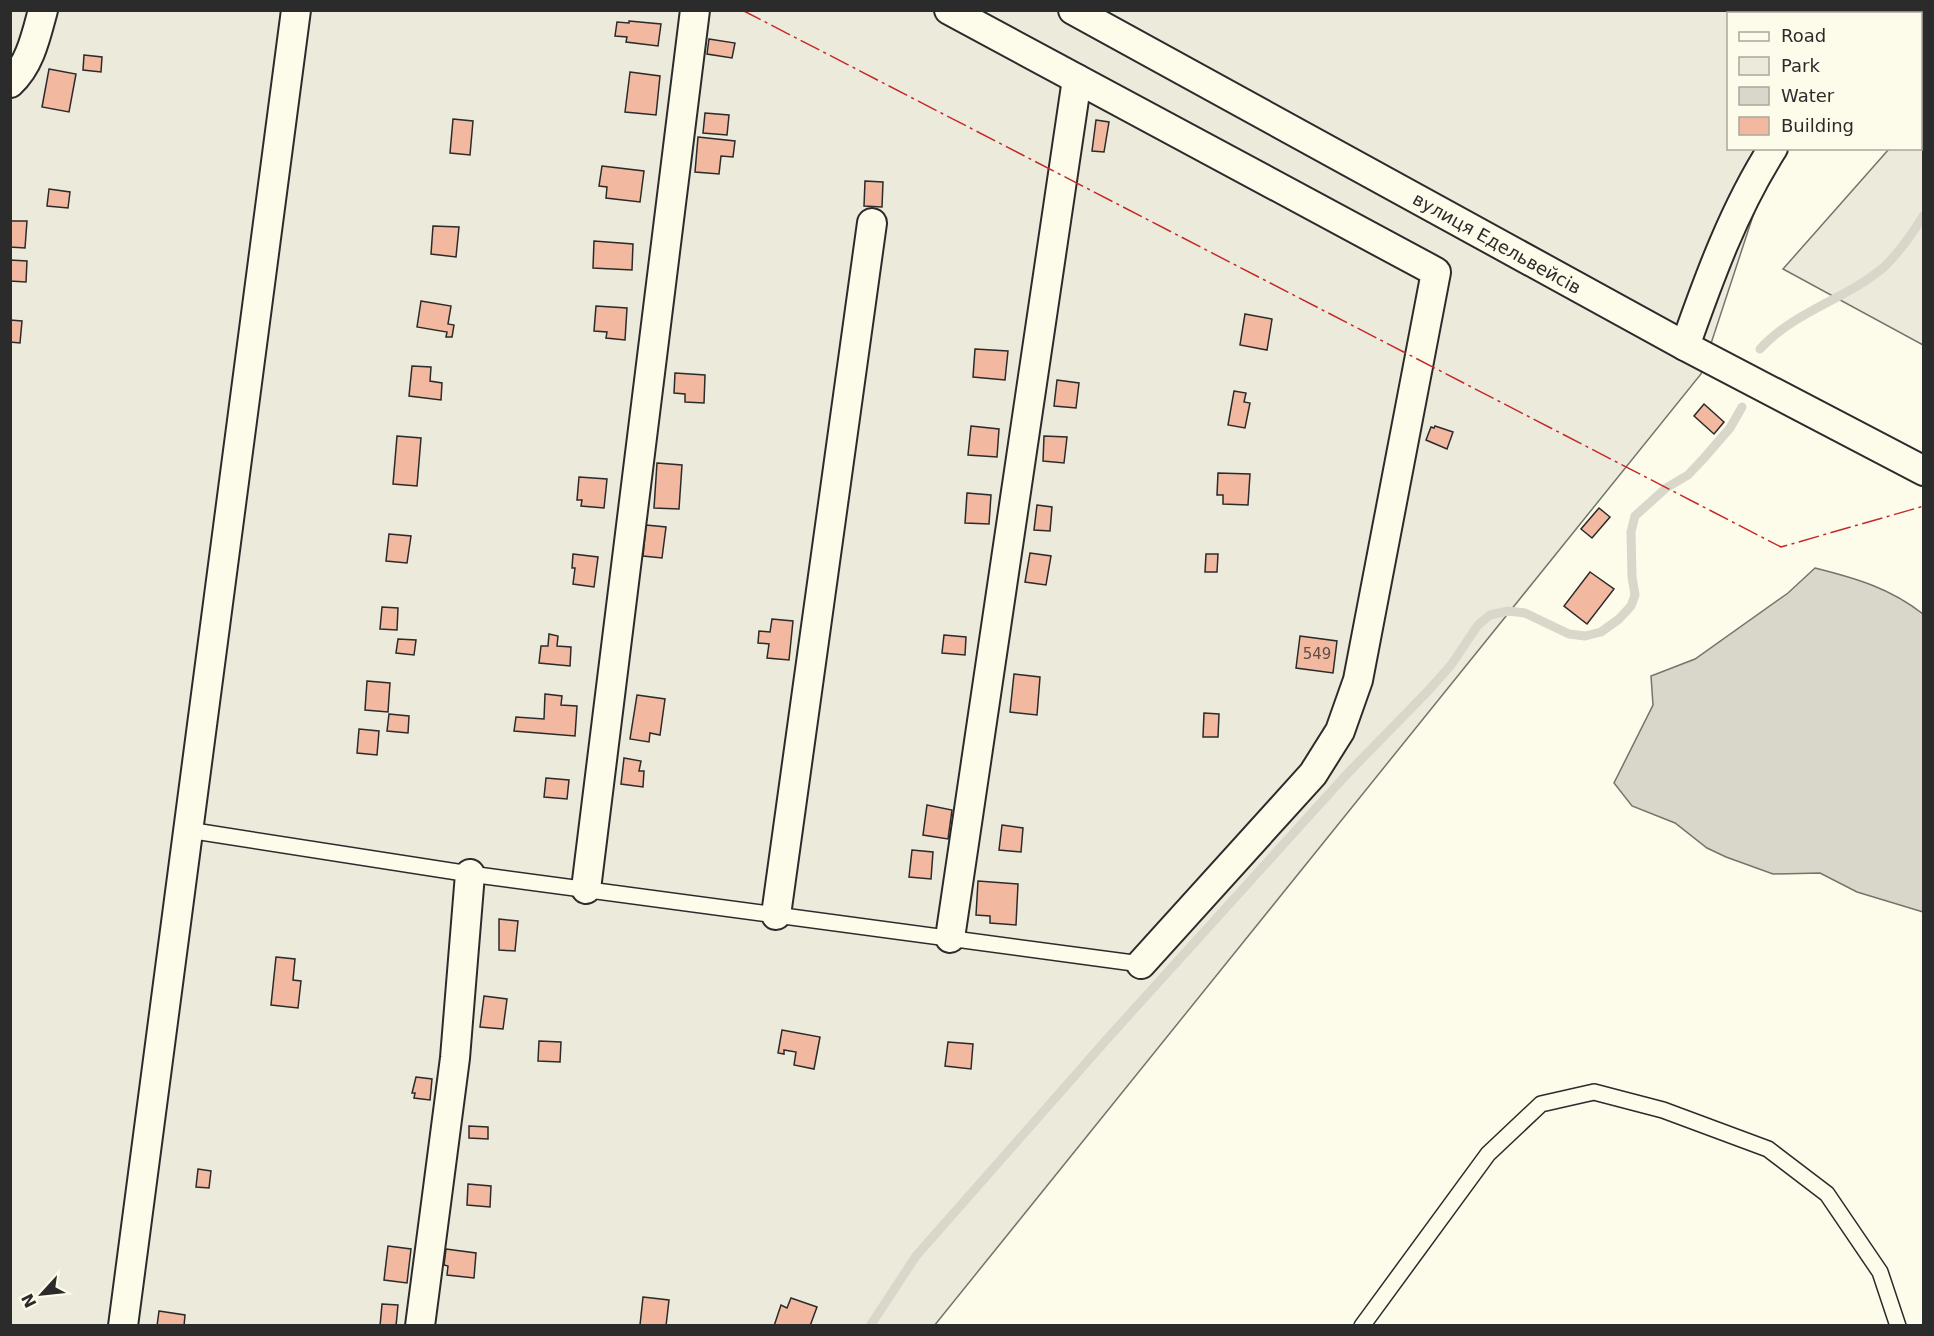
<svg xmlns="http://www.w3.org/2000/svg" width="1934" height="1336" viewBox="0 0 1934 1336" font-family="'DejaVu Sans',sans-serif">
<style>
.green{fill:#ecebdb;stroke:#74746e;stroke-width:1.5}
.water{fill:#d8d7c9;stroke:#74746e;stroke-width:1.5}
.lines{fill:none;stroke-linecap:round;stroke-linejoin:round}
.stream{stroke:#d8d7c9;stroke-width:9}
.building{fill:#f2b8a0;stroke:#2b2b2b;stroke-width:1.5}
.service-casing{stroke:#2b2b2b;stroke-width:18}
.minor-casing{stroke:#2b2b2b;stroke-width:32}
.service{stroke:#fdfbea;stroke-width:15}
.minor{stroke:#fdfbea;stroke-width:28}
.power{stroke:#c62828;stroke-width:1.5;stroke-dasharray:21 4.5 3 4.5;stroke-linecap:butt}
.labels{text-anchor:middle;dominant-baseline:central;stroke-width:4.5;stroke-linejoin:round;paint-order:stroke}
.number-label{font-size:15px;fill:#5d4e48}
.street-label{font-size:18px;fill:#2b2b2b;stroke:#fdfbea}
</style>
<rect width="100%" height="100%" fill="#fdfbea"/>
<g class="green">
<path d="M10,11H1820L1819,14H1728V148L1775,149L1701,374L934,1326L11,1325Z"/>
<path d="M1923,109V345L1783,269L1889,149L1920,148L1921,113Z"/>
</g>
<path class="water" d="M1815,568C1855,578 1890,588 1923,614V912L1857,892L1820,873L1773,874L1726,857L1707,848L1675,823L1632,806L1614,783L1653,705L1651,676L1695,659L1788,593Z"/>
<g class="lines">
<g class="stream">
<path d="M1760,349C1796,310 1845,300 1884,267C1900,252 1912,234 1924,215"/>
<path d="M870,1326L916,1256L1108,1038L1347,774L1428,691L1451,665L1478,625L1490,615L1508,611L1525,613L1569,634L1585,636L1601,632L1619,619L1631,606L1635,595L1632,577L1631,532L1635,516L1666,488L1688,475L1704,458L1730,428L1742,407"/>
</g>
</g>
<g class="building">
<path d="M629,21L661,24L658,46L626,42L627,37L615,36L617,22L629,23Z"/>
<path d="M709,39L735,43L732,58L707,54Z"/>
<path d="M84,55L102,57L101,72L83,70Z"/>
<path d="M49,69L76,74L69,112L42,107Z"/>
<path d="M630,72L660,76L656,115L625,112Z"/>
<path d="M705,113L729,115L727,135L703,133Z"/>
<path d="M453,119L473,121L470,155L450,153Z"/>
<path d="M1096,120L1109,122L1104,152L1092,151Z"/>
<path d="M698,137L735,141L733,157L721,156L719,174L695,172Z"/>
<path d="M602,166L644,171L640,202L606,198L607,187L599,186Z"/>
<path d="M865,181L883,182L882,207L864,206Z"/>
<path d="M49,189L70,192L68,208L47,206Z"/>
<path d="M11,221H27L25,248L10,247Z"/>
<path d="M433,226L459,227L456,257L431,254Z"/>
<path d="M594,241L633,244L632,270L593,268Z"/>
<path d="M10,260L27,261L26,282L10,281Z"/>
<path d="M421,301L451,306L448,324L454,325L452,337H446L447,332L417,327Z"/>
<path d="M596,306L627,308L625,340L606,338L607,332L594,331Z"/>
<path d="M1245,314L1272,319L1267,350L1240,345Z"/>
<path d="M10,320L22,321L20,343L10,342Z"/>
<path d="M975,349L1008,351L1005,380L973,377Z"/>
<path d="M412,366L431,367L430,381L442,383L441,400L409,396Z"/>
<path d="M675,373L705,375L704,403L685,402V394L674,393Z"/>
<path d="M1057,380L1079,383L1076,408L1054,406Z"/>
<path d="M1234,391L1246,393L1244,402L1250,403L1245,428L1228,425Z"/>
<path d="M1704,404L1724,422L1714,434L1694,416Z"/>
<path d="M971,426L999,429L997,457L968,455Z"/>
<path d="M1435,426L1453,432L1447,449L1426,440L1431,427L1434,428Z"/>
<path d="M397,436L421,438L417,486L393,484Z"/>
<path d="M1044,436L1067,437L1064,463L1043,461Z"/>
<path d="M657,463L682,465L679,509L654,508Z"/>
<path d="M1218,473L1250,474L1248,505L1223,504V495H1217Z"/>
<path d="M579,477L607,479L604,508L581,506L582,500H577Z"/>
<path d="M967,493L991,495L989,524L965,523Z"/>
<path d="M1037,505L1052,507L1050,531L1034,530Z"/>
<path d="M1599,508L1610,517L1592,538L1581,529Z"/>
<path d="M646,525L666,527L662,558L643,556Z"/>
<path d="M389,534L411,536L407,563L386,561Z"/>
<path d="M1030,553L1051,556L1046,585L1025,582Z"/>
<path d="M573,554L598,557L594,587L573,584L575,568H572Z"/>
<path d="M1206,554H1218L1217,572H1205Z"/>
<path d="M1590,572L1614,589L1587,624L1564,606Z"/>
<path d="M382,607L398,608L397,630L380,629Z"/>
<path d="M772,619L793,621L789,660L767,658L769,644L758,643L759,631L770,632Z"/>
<path d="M549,634L558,636L557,646L571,647L570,666L539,663L541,646H548Z"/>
<path d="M944,635L966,637L965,655L942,653Z"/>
<path d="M1300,636L1337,641L1333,673L1296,668Z"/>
<path d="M398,639L416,640L414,655L396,653Z"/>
<path d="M1014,674L1040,677L1037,715L1010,712Z"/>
<path d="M367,681L390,683L388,712L365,710Z"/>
<path d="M545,694L562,696L561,705L577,706L575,736L514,731L516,717L544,719Z"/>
<path d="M637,695L665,699L660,735L650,733L649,742L630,739Z"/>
<path d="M1204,713L1219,714L1218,737H1203Z"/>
<path d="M389,714L409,716L408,733L387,731Z"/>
<path d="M359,729L379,731L377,755L357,753Z"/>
<path d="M624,758L641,761L639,771H644L643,787L621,784Z"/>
<path d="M546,778L569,780L567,799L544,797Z"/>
<path d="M927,805L952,810L948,839L923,835Z"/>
<path d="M1002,825L1023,828L1021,852L999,850Z"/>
<path d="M912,850L933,852L931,879L909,877Z"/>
<path d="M978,881L1018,884L1016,925L990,923V916L976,915Z"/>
<path d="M499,919L518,921L515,951L499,950Z"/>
<path d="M276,957L295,959L293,980L301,981L298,1008L271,1005Z"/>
<path d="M484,996L507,999L503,1029L480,1027Z"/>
<path d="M782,1030L820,1037L814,1069L794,1065L796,1052L784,1050V1054L778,1053Z"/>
<path d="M539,1041L561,1042L560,1062L538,1061Z"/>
<path d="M948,1042L973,1044L971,1069L945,1066Z"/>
<path d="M416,1077L432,1079L430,1100L414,1098L415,1093H412Z"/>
<path d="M469,1126L488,1127V1139L469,1138Z"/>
<path d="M198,1169L211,1171L209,1188L196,1187Z"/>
<path d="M468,1184L491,1186L490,1207L467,1205Z"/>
<path d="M388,1246L411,1249L407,1283L384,1280Z"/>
<path d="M446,1249L476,1253L474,1278L447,1275L448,1266L444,1265Z"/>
<path d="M643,1297L669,1300L666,1326L640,1325Z"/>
<path d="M791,1298L817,1307L810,1326H774L781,1305L787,1308Z"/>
<path d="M382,1304L398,1305L396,1326H380Z"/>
<path d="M159,1311L185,1315L184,1326H157Z"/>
</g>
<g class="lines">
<defs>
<g id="service">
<path d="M188,830L470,874L1141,964"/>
<path d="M1362,1326L1488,1154L1541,1104L1594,1092L1663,1110L1768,1149L1827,1194L1880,1272L1898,1326"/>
</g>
<g id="minor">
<path d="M949,10L1436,272L1358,680L1340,731L1313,774L1141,964"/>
<path d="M1073,10L1685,346L1924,471"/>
<path d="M1853,14L1854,10"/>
<path d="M10,83C30,65 36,36 43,10"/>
<path d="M1685,346C1709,278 1734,209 1773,148"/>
<path d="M586,889L695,10"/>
<path d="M776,915L872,223"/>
<path d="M950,938L1077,79"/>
<path d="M123,1326L296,10"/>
<path d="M420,1326L455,1058L470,874"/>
</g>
</defs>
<use href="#service" class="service-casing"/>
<use href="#minor" class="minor-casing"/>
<use href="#service" class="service"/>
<use href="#minor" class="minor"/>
<path class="power" d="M742,10L1781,547L1924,506"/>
</g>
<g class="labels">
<g class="number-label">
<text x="1317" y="654">549</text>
</g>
<g class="street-label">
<text transform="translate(1497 243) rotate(29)">вулиця Едельвейсів</text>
</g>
</g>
<rect width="1934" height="1336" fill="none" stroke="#2b2b2b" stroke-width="24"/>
<rect x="1727" y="12" width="195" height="138" fill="#fdfbea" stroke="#a9a89e" stroke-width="1.5"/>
<rect x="1739" y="32" width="30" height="9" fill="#fdfbea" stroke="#a9a89e" stroke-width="1.5"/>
<text x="1781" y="42" font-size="18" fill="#2b2b2b">Road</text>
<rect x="1739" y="57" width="30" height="18" fill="#ecebdb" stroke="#a9a89e" stroke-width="1.5"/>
<text x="1781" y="72" font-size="18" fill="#2b2b2b">Park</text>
<rect x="1739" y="87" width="30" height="18" fill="#d8d7c9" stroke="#a9a89e" stroke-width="1.5"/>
<text x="1781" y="102" font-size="18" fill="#2b2b2b">Water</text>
<rect x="1739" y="117" width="30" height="18" fill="#f2b8a0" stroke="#a9a89e" stroke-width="1.5"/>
<text x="1781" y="132" font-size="18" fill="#2b2b2b">Building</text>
<g transform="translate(42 1294) rotate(243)" stroke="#fdfbea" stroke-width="4.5" paint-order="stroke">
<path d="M0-4.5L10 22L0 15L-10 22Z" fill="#2b2b2b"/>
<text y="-9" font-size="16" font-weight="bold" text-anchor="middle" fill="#2b2b2b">N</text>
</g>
</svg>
